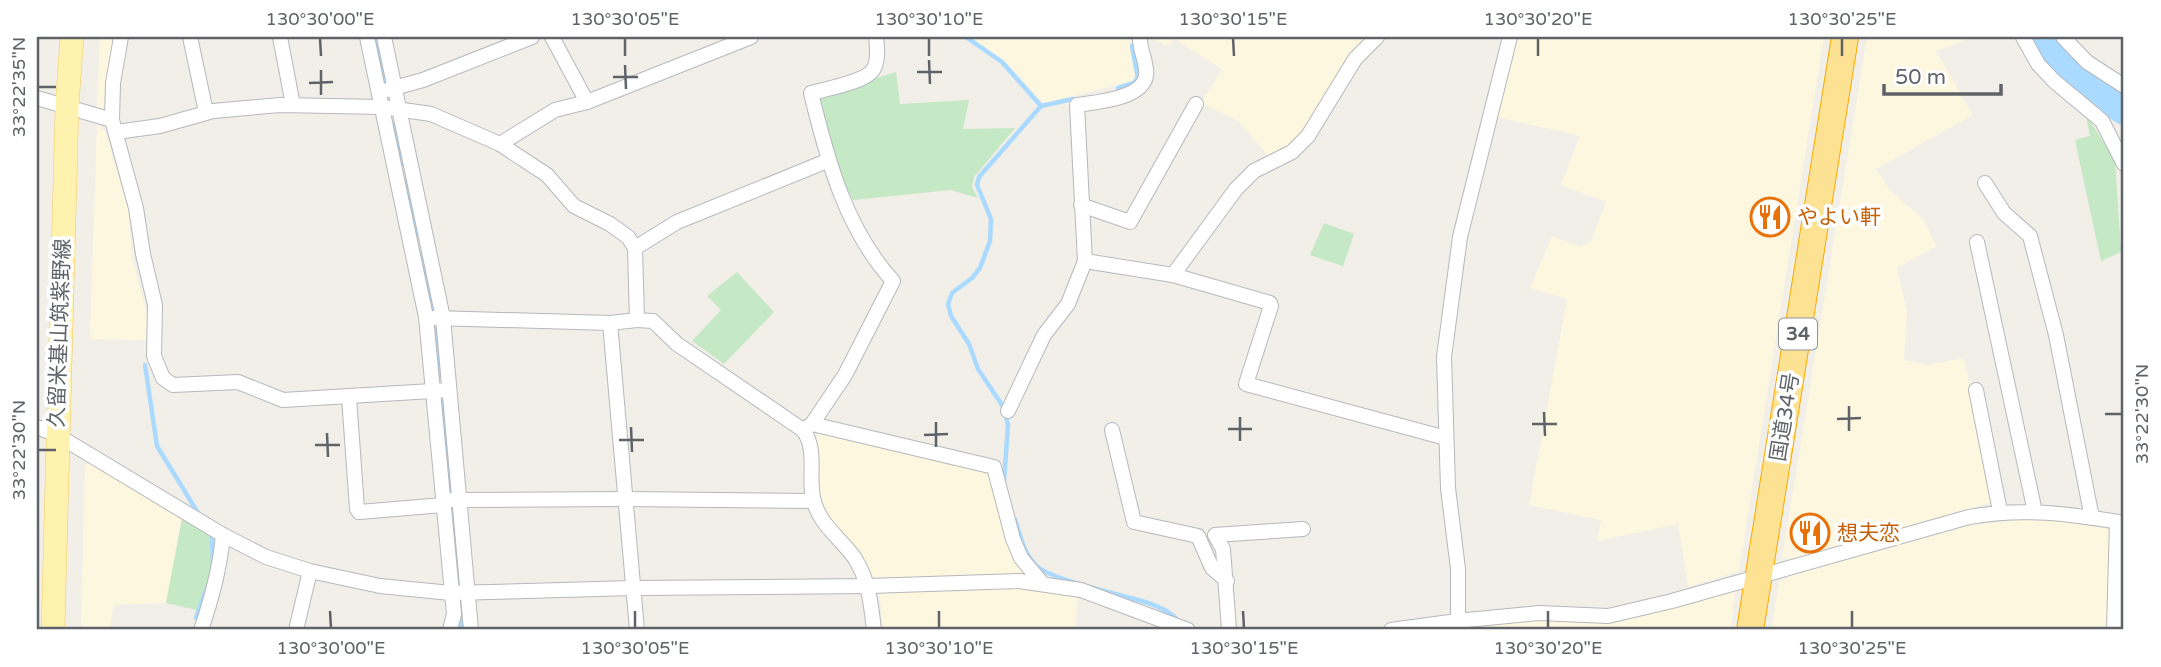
<svg xmlns="http://www.w3.org/2000/svg" width="2161" height="667" viewBox="0 0 2161 667" font-family="'Varela Round','Noto Sans JP',sans-serif">
<style>
.commercial{fill:#fef7e0}
.green{fill:#c5e8c5}
.lines{fill:none;stroke-linecap:round;stroke-linejoin:round}
.stream{stroke:#aadaff;stroke-width:4.5}
.river{stroke:#aadaff;stroke-width:28}
.street-casing{stroke:#b5b8bc;stroke-width:16}
.primary-casing{stroke:#f2c960;stroke-width:24}
.highway-casing{stroke:#f9ab00;stroke-width:28}
.street{stroke:#fff;stroke-width:14}
.primary{stroke:#fff2af;stroke-width:23}
.highway{stroke:#fde293;stroke-width:26}
.ticks{fill:none;stroke:#5f6368;stroke-width:2.5}
.labels{text-anchor:middle;dominant-baseline:central;stroke-width:7;stroke-linejoin:round;paint-order:stroke}
.shield{fill:#fff;stroke:#8f9295;stroke-width:2}
.shield-label{font-size:19px;font-weight:bold;fill:#5f6368}
.food-label{font-size:21px;fill:#c56008;stroke:#fff;text-anchor:start}
.street-label{font-size:21px;fill:#5f6368;stroke:#fff}
.neatline{fill:none;stroke:#5f6368;stroke-width:2.5}
.ticks-label{font-size:18px;text-anchor:middle;fill:#5f6368}
</style>
<rect width="100%" height="100%" fill="#f1efe8"/>
<g class="commercial">
<path d="M100,37H114L103,110L97,108Z"/>
<path d="M970,37H1130V48L1135,73L1133,81L1044,103L1004,60Z"/>
<path d="M1150,37H1370L1302,137L1288,152L1269,157L1238,121L1201,103L1222,69L1175,39L1166,46Z"/>
<path d="M1517,37H1824L1739,571L1688,587L1678,524L1597,541L1601,520L1529,505L1567,299L1530,288L1552,236L1580,247L1591,242L1606,202L1561,185L1580,136L1497,117Z"/>
<path d="M1867,37H1974L1936,51L1973,115L1876,169L1890,190L1924,220L1936,246L1897,268L1907,312L1904,360L1929,365L1964,358L1992,502L1794,559L1782,558Z"/>
<path d="M97,124L105,131L129,213L132,259L148,315L146,340L90,339Z"/>
<path d="M817,433L988,472L1011,550L1025,576L872,580L863,555L832,523L821,504Z"/>
<path d="M90,463L182,518L166,603L114,605L110,630H81L85,465Z"/>
<path d="M2028,519L2070,522L2124,532V630H1771L1779,582L1793,575L1967,526Z"/>
<path d="M1028,587L1078,596L1075,630H883L879,590Z"/>
<path d="M1736,590L1730,630H1463L1462,626L1539,618L1613,623Z"/>
</g>
<g class="green">
<path d="M896,72L900,104L969,100L963,129L1015,128L974,177L972,187L978,198L951,190L853,200L837,172L817,96Z"/>
<path d="M2086,115L2115,160L2121,252L2101,261L2075,140L2090,136Z"/>
<path d="M1324,223L1354,234L1343,266L1310,255Z"/>
<path d="M737,272L774,312L724,364L692,341L721,310L707,296Z"/>
<path d="M182,518L213,536L215,571L201,611L166,603Z"/>
</g>
<g class="lines">
<g class="stream">
<path d="M376,37L385,82"/>
<path d="M966,37L1002,62L1041,106"/>
<path d="M1118,88L1134,83L1138,78L1132,46"/>
<path d="M394,125L402,164"/>
<path d="M405,180L416,235"/>
<path d="M420,254L433,308"/>
<path d="M435,329L439,376"/>
<path d="M145,365L157,446L198,513"/>
<path d="M442,402L451,496"/>
<path d="M1004,481L1008,425L1004,408L978,369L969,344L951,316L948,304L952,293L972,278L980,268L990,241L991,219L977,185L979,177L1041,106L1073,99"/>
<path d="M452,511L459,583"/>
<path d="M1015,519C1020,536 1025,557 1039,568C1058,581 1114,593 1138,600C1154,604 1170,610 1180,623"/>
<path d="M212,538L213,565"/>
<path d="M460,613L462,630"/>
<path d="M196,618L206,590"/>
</g>
<path class="river" d="M2045,37L2076,80L2124,111"/>
<defs>
<g id="street">
<path d="M121,37L113,83L112,120L136,208L143,254L155,305L154,356L163,378L173,385L238,382L283,400L449,390"/>
<path d="M190,37L206,112"/>
<path d="M280,37L293,105"/>
<path d="M367,37L426,317L454,614L450,630"/>
<path d="M384,37L443,318L471,630"/>
<path d="M1140,37C1139,50 1148,63 1146,76C1142,99 1096,102 1077,105L1085,261L1173,275L1270,303L1271,306L1246,384L1446,438"/>
<path d="M2023,37L2038,64L2054,81L2102,121L2124,164"/>
<path d="M2063,37L2087,62L2124,86"/>
<path d="M387,90L423,80L532,37"/>
<path d="M37,98L112,120"/>
<path d="M587,102L751,37"/>
<path d="M116,132L160,126L213,111L280,105L382,107L431,114L500,144L547,175L574,206L610,224L628,237L635,248L637,320L653,321L677,344L803,430C819,451 806,481 815,505C822,526 841,539 854,557C869,580 871,604 874,630"/>
<path d="M500,144L555,110L587,102L552,37"/>
<path d="M1985,183L2004,213L2030,236L2056,335L2092,518"/>
<path d="M1081,205L1130,222L1196,104"/>
<path d="M1977,242L2035,512"/>
<path d="M635,248L677,222L827,161"/>
<path d="M1173,275L1236,189L1254,171L1292,152L1308,136L1355,59L1377,37"/>
<path d="M434,318L610,323L637,630"/>
<path d="M610,323L637,320"/>
<path d="M1976,390L2000,511"/>
<path d="M349,397L357,509L359,512L443,505"/>
<path d="M1008,411L1044,335L1068,304L1085,261"/>
<path d="M812,424L994,467L1013,539L1021,558L1042,583"/>
<path d="M37,427L57,435L223,535L266,557L310,571L380,586L451,593L633,588L869,586L1019,581L1081,590L1188,630"/>
<path d="M803,430L812,424L845,375L893,281C846,230 827,159 811,93C826,89 865,82 873,70C879,61 877,46 876,37"/>
<path d="M1112,430L1134,522L1198,536L1212,568L1227,581"/>
<path d="M451,500L625,499L813,501"/>
<path d="M1458,629V569L1448,488L1444,357L1460,237L1510,37"/>
<path d="M201,630C212,598 220,569 223,535"/>
<path d="M296,630L310,571"/>
<path d="M1229,630L1223,549L1215,535L1303,529"/>
<path d="M1391,630L1457,621L1539,613L1608,616L1672,601L1969,517C2022,507 2071,514 2124,523"/>
<path d="M2114,630L2117,522"/>
</g>
<path id="primary" d="M53,630L67,106L72,37"/>
<path id="highway" d="M1750,630L1845,37"/>
</defs>
<use href="#street" class="street-casing"/>
<use href="#primary" class="primary-casing"/>
<use href="#highway" class="highway-casing"/>
<use href="#street" class="street"/>
<use href="#primary" class="primary"/>
<use href="#highway" class="highway"/>
</g>
<path class="ticks" d="M320,38L321,56M625,38V56M929,38V56M1233,38L1234,56M1538,38V56M1842,38V56M929,60L930,84M625,65L626,89M321,70V95M917,72H942M613,77H638M309,83L333,82M38,87H56M1849,406V431M1544,412L1545,436M2105,414H2122M1240,417V441M1837,419L1861,418M936,422V447M1532,424H1557M631,427L632,452M1228,429H1252M327,433L328,457M924,435L948,434M619,440H644M315,445H340M38,450H56M330,611L331,628M635,611V628M939,611V628M1243,611L1244,628M1548,611V628M1852,611V628"/>
<defs>
<symbol id="restaurant-ring" viewBox="-11 -11 22 22"><circle r="9.5" fill="#fff" stroke="#e8710a" stroke-width="1.5"/><path d="M-5-6h1v4h1v-4h1v4h1v-4h1v5L-1.5 .5V6h-2V.5L-5-1ZM5-6V6H3V1.5H1.5Q1.5-4 5-6Z" fill="#e8710a"/></symbol>
</defs>
<g fill-rule="evenodd">
<use href="#restaurant-ring" x="1748" y="195" width="44" height="44"/>
<use href="#restaurant-ring" x="1788" y="511" width="44" height="44"/>
</g>
<g class="labels">
<rect class="shield" x="1779" y="318.5" width="38" height="31" rx="5"/>
<g class="shield-label">
<text x="1798" y="334">34</text>
</g>
<g class="food-label">
<text x="1797" y="217">やよい軒</text>
<text x="1837" y="533">想夫恋</text>
</g>
<g class="street-label">
<text transform="translate(60 333) rotate(-88)">久留米基山筑紫野線</text>
<text transform="translate(1785 417) rotate(-81)">国道34号</text>
</g>
</g>
<rect width="2161" height="667" fill="none" stroke="#ffffff" stroke-width="77"/>
<path d="M1884 84v10h117v-10" fill="none" stroke="#5f6368" stroke-width="3.5"/>
<text x="1895" y="84" font-size="21" fill="#5f6368" stroke="#ffffff" stroke-width="5" paint-order="stroke">50 m</text>
<rect x="38" y="38" width="2084" height="590" class="neatline"/>
<g class="ticks-label">
<text x="320" y="25">130°30'00"E</text>
<text x="625" y="25">130°30'05"E</text>
<text x="929" y="25">130°30'10"E</text>
<text x="1233" y="25">130°30'15"E</text>
<text x="1538" y="25">130°30'20"E</text>
<text x="1842" y="25">130°30'25"E</text>
<text transform="translate(19 87) rotate(-90)" y="6">33°22'35"N</text>
<text transform="translate(2142 414) rotate(-90)" y="6">33°22'30"N</text>
<text transform="translate(19 450) rotate(-90)" y="6">33°22'30"N</text>
<text x="331" y="654">130°30'00"E</text>
<text x="635" y="654">130°30'05"E</text>
<text x="939" y="654">130°30'10"E</text>
<text x="1244" y="654">130°30'15"E</text>
<text x="1548" y="654">130°30'20"E</text>
<text x="1852" y="654">130°30'25"E</text>
</g>
</svg>
